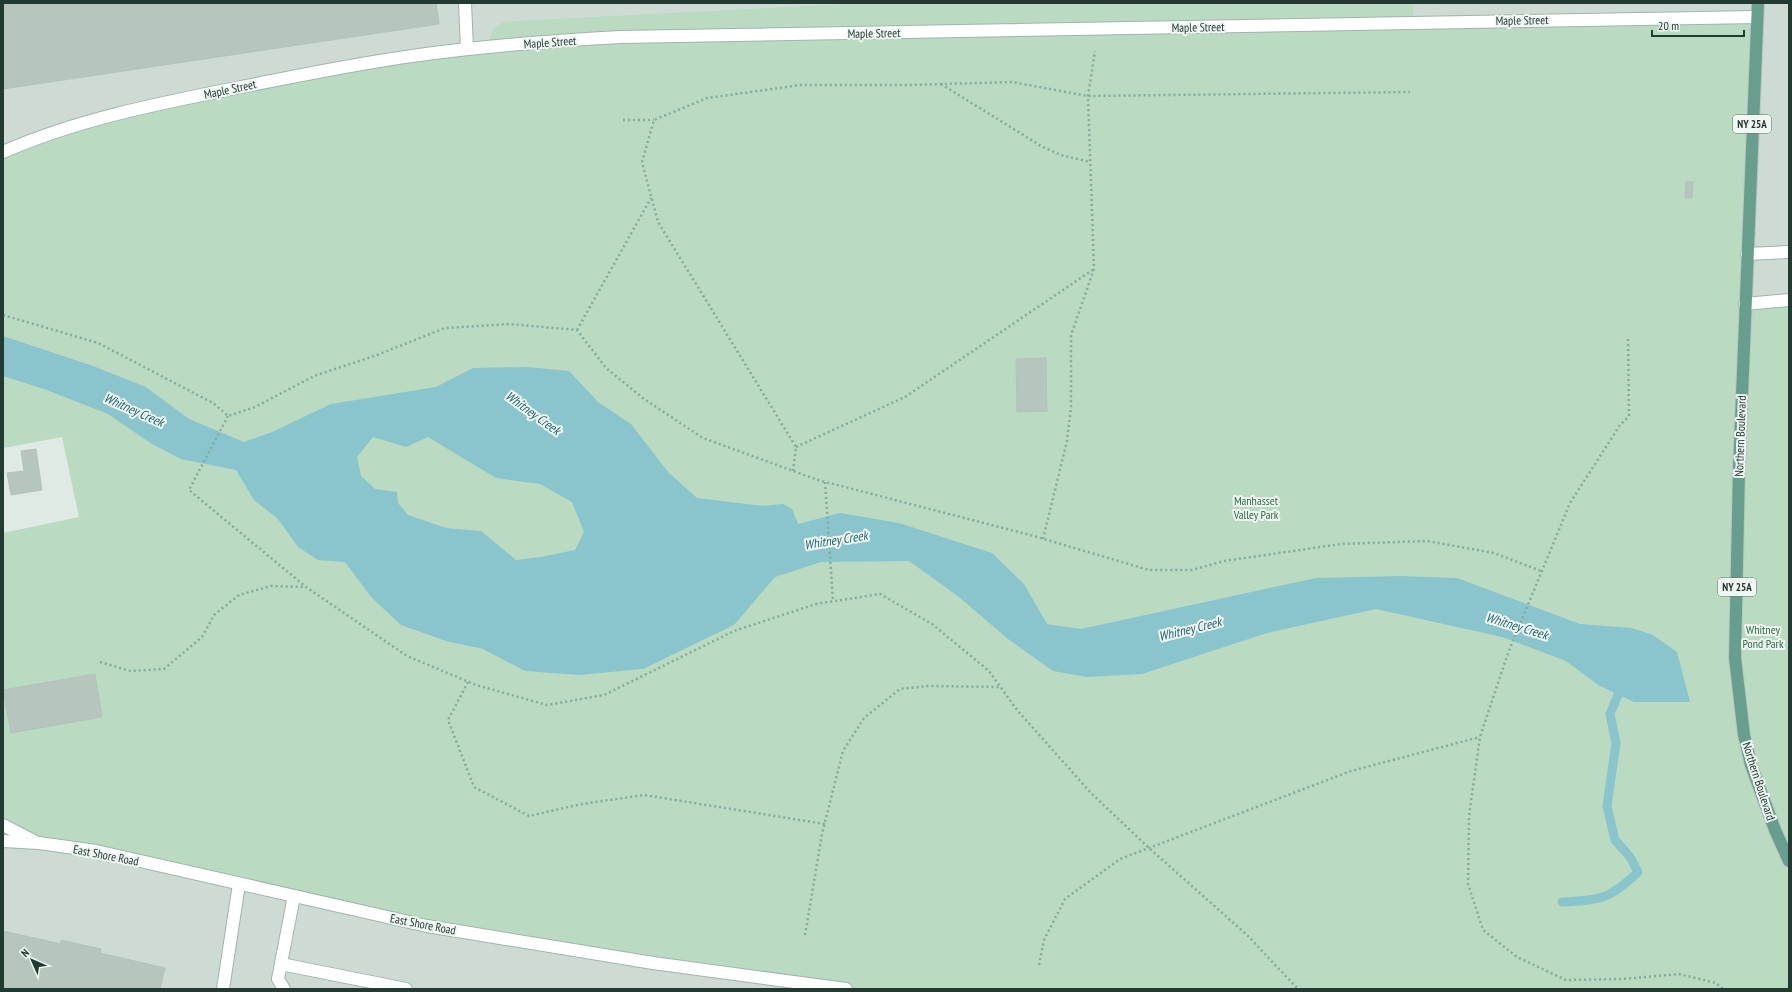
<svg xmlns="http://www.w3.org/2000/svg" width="1792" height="992" viewBox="0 0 1792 992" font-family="'PT Sans Narrow',sans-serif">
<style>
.built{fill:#cedad4}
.green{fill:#badac1}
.water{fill:#8ac5cd;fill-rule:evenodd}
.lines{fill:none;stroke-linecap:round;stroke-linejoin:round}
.stream{stroke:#8ac5cd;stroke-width:9}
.building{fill:#b6c5be;stroke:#b3c3bc}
.lane-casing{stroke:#a3b2ac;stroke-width:14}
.secondary-casing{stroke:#a0b5ad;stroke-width:14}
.primary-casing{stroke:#bdc4c2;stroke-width:14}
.path{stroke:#82ac9d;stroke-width:2.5;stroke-dasharray:2 3;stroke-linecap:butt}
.lane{stroke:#fff;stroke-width:12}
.secondary{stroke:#fff;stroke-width:12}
.primary{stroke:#679e8d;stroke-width:12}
.labels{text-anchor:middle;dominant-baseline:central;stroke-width:4;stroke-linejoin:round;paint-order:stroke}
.shield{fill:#f0f7f3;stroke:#60736c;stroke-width:1}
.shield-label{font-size:11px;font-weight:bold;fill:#223a32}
.street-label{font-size:12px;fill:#223a32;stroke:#f0f7f3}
.park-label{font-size:12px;fill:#2e6e44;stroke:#f0f7f3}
.water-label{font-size:13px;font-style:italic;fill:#1f6772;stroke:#f0f7f3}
</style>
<rect width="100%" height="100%" fill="#e0eae5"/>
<g class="built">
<path d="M3,3H862L509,21L491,46L3,151Z"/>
<path d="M1413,3H1789V305L1745,304L1413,22Z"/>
<path d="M3,843L65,849L847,989H3Z"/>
</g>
<path class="green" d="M862,3H1413V22L1757,17L1745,303L1789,305V989H847L427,926L65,849L3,843V533L79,517L62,437L3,448V151L129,111L491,46L489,40C493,28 497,24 509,21Z"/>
<path class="water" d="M3,336L93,366L146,387L189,419L244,442L272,432L331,404L436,387L473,368L526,367L569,371L598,402L631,424L668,472L697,498L763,506L783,504L792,509L798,524L840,513L899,523L992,553L1024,584L1047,624L1081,629L1316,578L1401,576L1457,578L1580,624L1632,628L1653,635L1677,652L1690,702H1634L1598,685L1566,661L1502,637L1376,609L1267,633L1142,674L1087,677L1053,671L1008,639L959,597L909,561L821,562L775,577L734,625L643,669L579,675L525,671L483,649L446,641L401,625L371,597L345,562L318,560L298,547L278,519L254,500L236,470L181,459L152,444L108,414L44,389L3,376ZM373,437L406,447L428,437L496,478L540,484L572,502L584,532L575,550L541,557L516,560L481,531L446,528L408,515L398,503L397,492L375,489L361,476L357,457Z"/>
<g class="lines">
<path class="stream" d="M1562,902C1600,900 1609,900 1638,872L1630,857L1615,840L1607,806L1616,743L1610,714L1623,683"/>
</g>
<g class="building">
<path d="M3,3H436L439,24L3,89Z"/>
<path d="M1686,181L1693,182L1692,198H1685Z"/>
<path d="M1046,358L1047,411L1017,412L1016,359Z"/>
<path d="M36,449L42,490L11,495L7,473L24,471L21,451Z"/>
<path d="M95,674L102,717L11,733L3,690Z"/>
<path d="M3,931L61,944V940L101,949L100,953L165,968L160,989H3Z"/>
</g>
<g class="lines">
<defs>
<g id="lane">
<path d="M465,3L467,49"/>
<path d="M1747,254L1789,252"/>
<path d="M1745,304L1789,300"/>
<path d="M281,964L406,989"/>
<path d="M223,989L239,884"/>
<path d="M284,989L278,979L294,896"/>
</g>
<g id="secondary">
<path d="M3,152C78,119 161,103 241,87C297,76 354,64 412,56C481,46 550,41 620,37L1757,17"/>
<path d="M3,825L34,841"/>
<path d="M3,841L39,843L96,851L427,926L653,963L846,989"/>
</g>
<path id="primary" d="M1758,3L1739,469L1735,658L1744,735L1751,765L1775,830L1789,861"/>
</defs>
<use href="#lane" class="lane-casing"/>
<use href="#secondary" class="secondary-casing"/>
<use href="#primary" class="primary-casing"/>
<g class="path">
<path d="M941,84L1041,146L1061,155L1090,162"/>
<path d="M623,120H654"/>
<path d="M3,315L98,343L213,403L228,416L255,407L314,376L377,355L445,328L509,324L577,330L606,368L644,399L703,438L818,480L1030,535L1149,570H1192L1224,561L1341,544L1427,541L1494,553L1541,571"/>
<path d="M577,330L651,198"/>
<path d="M1628,339L1629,416L1620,425L1570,503L1508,653L1480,737L1469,816L1468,884L1483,930L1517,957L1566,980L1622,979L1679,974L1716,983L1723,989"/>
<path d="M228,416L189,490L306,587L407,656L476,685L547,705L604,695L734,631L816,604L880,594L932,624L989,671L1017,710L1091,793L1149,848L1246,934L1298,989"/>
<path d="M796,447L905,397L1094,269"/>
<path d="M793,471L796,447L658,222L642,162L654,120L707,98L801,85H910L1012,82L1088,96L1410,92"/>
<path d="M825,482L833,601"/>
<path d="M1043,539L1067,441L1071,407V335L1094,269L1088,96L1095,51"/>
<path d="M100,662L130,671L164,669L202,637L214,615L239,595L271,586L305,587"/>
<path d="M468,682L448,720L474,787L529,816L582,804L644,795L825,824"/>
<path d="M805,935L822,834L843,751L864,718L900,689L928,686L1000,687"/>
<path d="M1039,965L1044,940L1065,899L1120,859L1351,771L1480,737"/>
</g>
<use href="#lane" class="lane"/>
<use href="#secondary" class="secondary"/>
<use href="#primary" class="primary"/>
</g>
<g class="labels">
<g class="shield">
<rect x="1733" y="115" width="38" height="18" rx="3"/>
<rect x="1718" y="578" width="38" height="18" rx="3"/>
</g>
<g class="shield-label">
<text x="1752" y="124">NY 25A</text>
<text x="1737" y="587">NY 25A</text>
</g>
<g class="street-label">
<text transform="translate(1522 20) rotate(-1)">Maple Street</text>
<text transform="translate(1198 27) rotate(-1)">Maple Street</text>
<text transform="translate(874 33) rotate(-1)">Maple Street</text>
<text transform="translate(550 42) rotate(-4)">Maple Street</text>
<text transform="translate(230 89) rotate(-12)">Maple Street</text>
<text transform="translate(1740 436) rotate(-88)">Northern Boulevard</text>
<text transform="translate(1759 781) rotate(72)">Northern Boulevard</text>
<text transform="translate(106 855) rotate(11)">East Shore Road</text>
<text transform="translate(423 924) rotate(11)">East Shore Road</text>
</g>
<g class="park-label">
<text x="1256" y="500">Manhasset<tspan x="1256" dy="14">Valley Park</tspan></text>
<text x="1763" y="629">Whitney<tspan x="1763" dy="14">Pond Park</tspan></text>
</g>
<g class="water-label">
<text transform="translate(134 410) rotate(24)">Whitney Creek</text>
<text transform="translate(533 413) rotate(36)">Whitney Creek</text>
<text transform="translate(836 540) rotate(-9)">Whitney Creek</text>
<text transform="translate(1517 626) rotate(17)">Whitney Creek</text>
<text transform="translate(1190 629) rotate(-14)">Whitney Creek</text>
</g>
</g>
<rect width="1792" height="992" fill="none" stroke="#223a32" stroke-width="8"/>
<g transform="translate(32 960) rotate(315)" stroke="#f0f7f3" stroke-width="3" paint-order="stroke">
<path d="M0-3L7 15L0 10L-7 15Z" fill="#223a32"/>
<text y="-6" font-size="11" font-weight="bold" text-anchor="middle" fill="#223a32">N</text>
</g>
<path d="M1652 30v6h92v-6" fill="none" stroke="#223a32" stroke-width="2"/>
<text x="1658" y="30" font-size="12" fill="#223a32" stroke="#f0f7f3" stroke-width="3" paint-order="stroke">20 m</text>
</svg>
